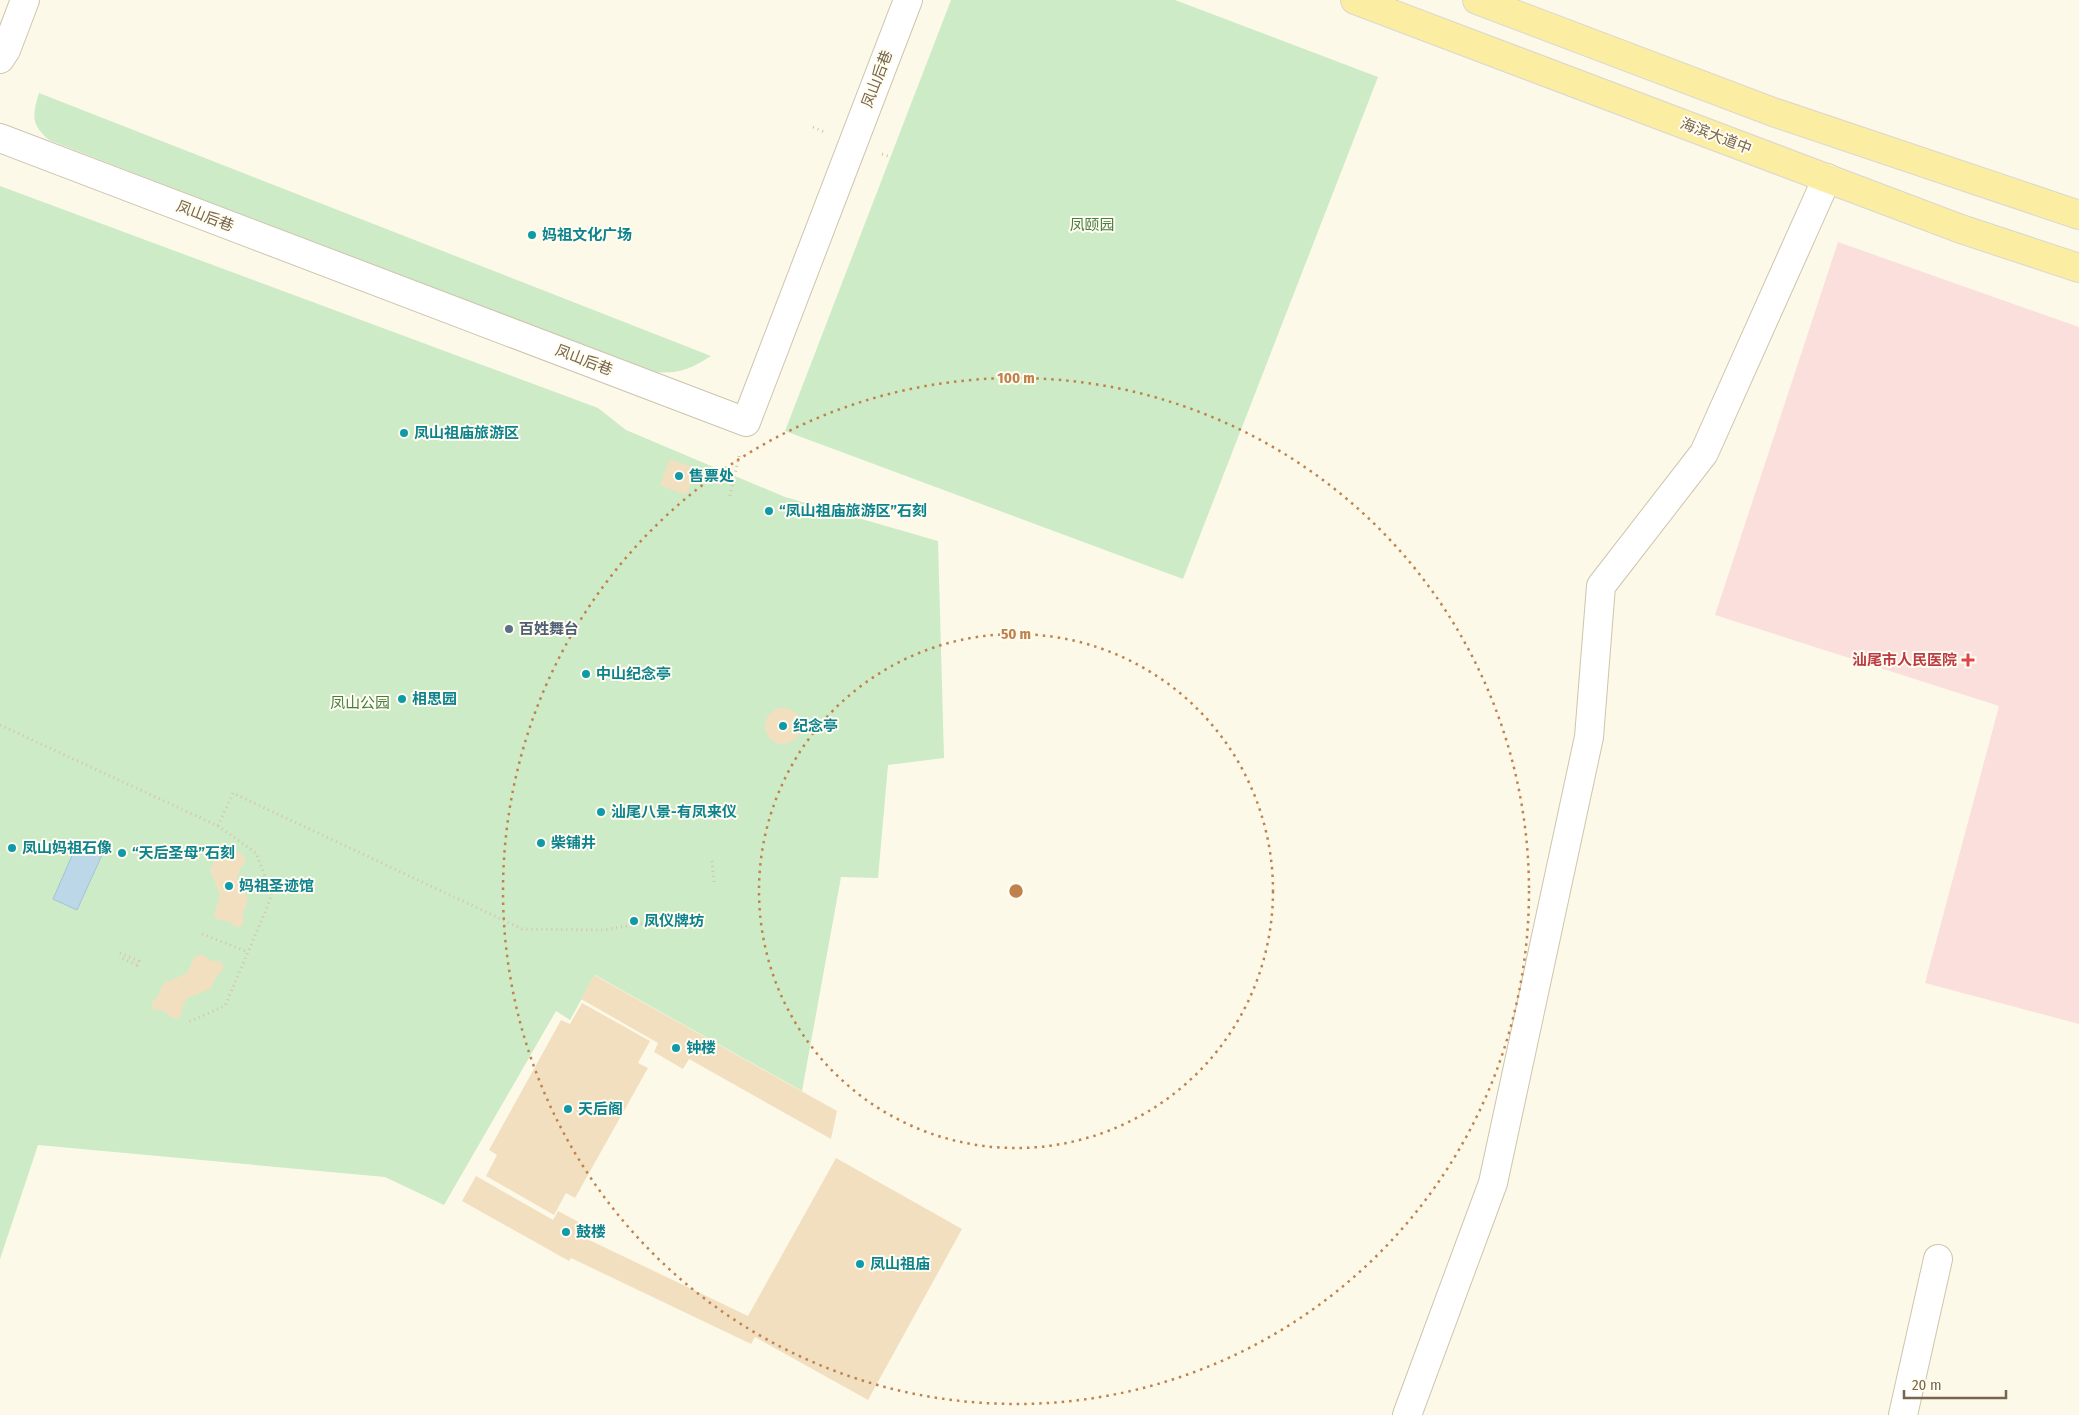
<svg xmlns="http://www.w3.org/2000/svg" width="2079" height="1415" viewBox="0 0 2079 1415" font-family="'Fira Sans Condensed','Noto Sans SC',sans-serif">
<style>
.medical{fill:#fbdfdc}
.green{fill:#cdebc6}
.water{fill:#bcd7e7;stroke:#a3c4d9}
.building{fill:#f2dfc0}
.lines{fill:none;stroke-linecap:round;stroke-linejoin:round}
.minor-casing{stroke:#cfc4ae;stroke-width:30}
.major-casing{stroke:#dcd7d0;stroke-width:30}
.path{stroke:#d8c3a3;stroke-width:3;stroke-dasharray:1 4;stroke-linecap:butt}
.minor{stroke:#fff;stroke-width:28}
.major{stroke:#fbeea2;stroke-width:28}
.ring{fill:none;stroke:#c0824d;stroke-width:2.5;stroke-dasharray:2.5 5}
.culture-dot{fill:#0f9aa8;stroke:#fffcf0;stroke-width:2}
.service-dot{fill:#5c6f8a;stroke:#fffcf0;stroke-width:2}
.health-dot{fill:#e0444e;stroke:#fffcf0;stroke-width:2}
.labels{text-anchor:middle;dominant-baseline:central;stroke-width:4;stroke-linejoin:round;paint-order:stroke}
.street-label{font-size:15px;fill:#78654c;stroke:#fffcf0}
.park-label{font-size:15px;fill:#477e43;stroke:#fffcf0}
.culture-label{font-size:15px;font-weight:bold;fill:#0d838f;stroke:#fffcf0;text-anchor:start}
.service-label{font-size:15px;font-weight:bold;fill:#4e5e75;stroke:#fffcf0;text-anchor:start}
.health-label{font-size:15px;font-weight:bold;fill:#be3a42;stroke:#fffcf0;text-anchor:end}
.centre{fill:#c0824d;stroke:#fffcf0;stroke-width:2.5}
.ring-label{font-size:15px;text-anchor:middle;font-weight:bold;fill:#c0824d;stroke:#fffcf0;stroke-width:4;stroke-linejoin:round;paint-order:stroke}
</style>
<rect width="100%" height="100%" fill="#fdf9e9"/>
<path class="medical" d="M1838,242L2079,327V1024L1925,983L1999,706L1715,615Z"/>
<g class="green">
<path d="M951,0H1175L1378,77L1183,579L785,431Z"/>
<path d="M39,93L711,356C687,372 672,375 643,371L49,140C31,125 32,115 39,93Z"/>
<path d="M0,186L598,408L626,430L785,497L938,541L944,758L888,765L878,878L841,877L802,1091L595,975L570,1020L556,1011L444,1205L385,1177L38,1145L0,1259Z"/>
</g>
<path class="water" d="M77,844L102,855L77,910L53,899Z"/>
<g class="building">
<path d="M670,459L697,469L686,495L660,485Z"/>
<circle cx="783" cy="726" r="18"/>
<path d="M220,846L234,853L239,852L245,857V864L241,867L237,877L248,900L242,915L244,919L243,924L239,927H235L230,922L217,919L214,915L220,895L210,870L216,858L214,851Z"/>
<path d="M202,954L212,961H219L224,966L222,971L217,975L210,989L187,998L182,1008V1015L178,1018H173L162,1010H154L152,1005V1001L158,996L163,984L187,973L195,957Z"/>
<path d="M594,975L837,1111L831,1139L689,1059L683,1069L654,1052L658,1043L581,999Z"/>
<path d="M582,1003L650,1041L638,1063L648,1068L575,1198L566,1193L554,1215L486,1176L497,1155L489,1150L561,1020L570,1024Z"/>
<path d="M836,1158L962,1229L868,1400L755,1337L751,1344L571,1258L569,1261L462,1201L476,1176L553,1220L558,1211L588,1227L583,1237L748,1316Z"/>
</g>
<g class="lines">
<defs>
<g id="minor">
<path d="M0,59L6,50L25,0"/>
<path d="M0,138L746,422L908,0"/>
<path d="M1407,1415L1493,1183L1589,737L1601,586L1704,453L1827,178"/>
<path d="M1903,1415L1938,1259"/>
</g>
<g id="major">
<path d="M1355,0L1961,229L2079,268"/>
<path d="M1477,0L1773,112L2079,215"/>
</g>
</defs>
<use href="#minor" class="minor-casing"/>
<use href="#major" class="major-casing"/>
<g class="path">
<path d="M813,127L824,132"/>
<path d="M882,154L891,157"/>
<path d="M730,496L740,452"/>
<path d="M0,725L218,826L256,853L272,894L268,905L225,1006L186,1023"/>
<path d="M218,826L233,793L522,929L603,930L646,923"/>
<path d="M712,861L714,882"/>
<path d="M202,934L248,952"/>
<path d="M120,953L139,961L137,965L122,958L121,961"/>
</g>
<use href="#minor" class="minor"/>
<use href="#major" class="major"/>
</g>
<g class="ring">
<circle cx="1016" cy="891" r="257"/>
<circle cx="1016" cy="891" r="513"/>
</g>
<g class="culture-dot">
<circle cx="532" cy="235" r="5"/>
<circle cx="404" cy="433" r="5"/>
<circle cx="679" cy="476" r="5"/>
<circle cx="769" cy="511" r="5"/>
<circle cx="586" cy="674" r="5"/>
<circle cx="402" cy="699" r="5"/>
<circle cx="783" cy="726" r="5"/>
<circle cx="601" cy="812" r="5"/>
<circle cx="541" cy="843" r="5"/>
<circle cx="12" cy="848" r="5"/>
<circle cx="122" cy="853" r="5"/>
<circle cx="229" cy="886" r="5"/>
<circle cx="634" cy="921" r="5"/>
<circle cx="676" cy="1048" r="5"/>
<circle cx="568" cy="1109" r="5"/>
<circle cx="566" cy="1232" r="5"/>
<circle cx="860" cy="1264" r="5"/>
</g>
<circle class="service-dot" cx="509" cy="629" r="5"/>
<path class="health-dot" d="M1965.5 652.5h5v5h5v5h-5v5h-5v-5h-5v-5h5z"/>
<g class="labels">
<g class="street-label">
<text transform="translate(877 79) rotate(-69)">凤山后巷</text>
<text transform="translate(1716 136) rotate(21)">海滨大道中</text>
<text transform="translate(205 216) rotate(21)">凤山后巷</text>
<text transform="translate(584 360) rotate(21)">凤山后巷</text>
</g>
<g class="park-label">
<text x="1092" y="225">凤颐园</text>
<text x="360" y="703">凤山公园</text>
</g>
<g class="culture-label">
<text x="542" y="235">妈祖文化广场</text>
<text x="414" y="433">凤山祖庙旅游区</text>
<text x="689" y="476">售票处</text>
<text x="779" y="511">“凤山祖庙旅游区”石刻</text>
<text x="596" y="674">中山纪念亭</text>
<text x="412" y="699">相思园</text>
<text x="793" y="726">纪念亭</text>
<text x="611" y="812">汕尾八景-有凤来仪</text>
<text x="551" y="843">柴铺井</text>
<text x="22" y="848">凤山妈祖石像</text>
<text x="132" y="853">“天后圣母”石刻</text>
<text x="239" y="886">妈祖圣迹馆</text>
<text x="644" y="921">凤仪牌坊</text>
<text x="686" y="1048">钟楼</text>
<text x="578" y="1109">天后阁</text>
<text x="576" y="1232">鼓楼</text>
<text x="870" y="1264">凤山祖庙</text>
</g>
<g class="service-label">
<text x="519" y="629">百姓舞台</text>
</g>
<g class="health-label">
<text x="1957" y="660">汕尾市人民医院</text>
</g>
</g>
<circle cx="1016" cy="891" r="8" class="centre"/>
<g class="ring-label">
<text x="1016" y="383">100 m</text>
<text x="1016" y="639">50 m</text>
</g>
<path d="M1904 1390v8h102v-8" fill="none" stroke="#78654c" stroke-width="2.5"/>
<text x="1912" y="1390" font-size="15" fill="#78654c" stroke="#fffcf0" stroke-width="4" paint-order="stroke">20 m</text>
</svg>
